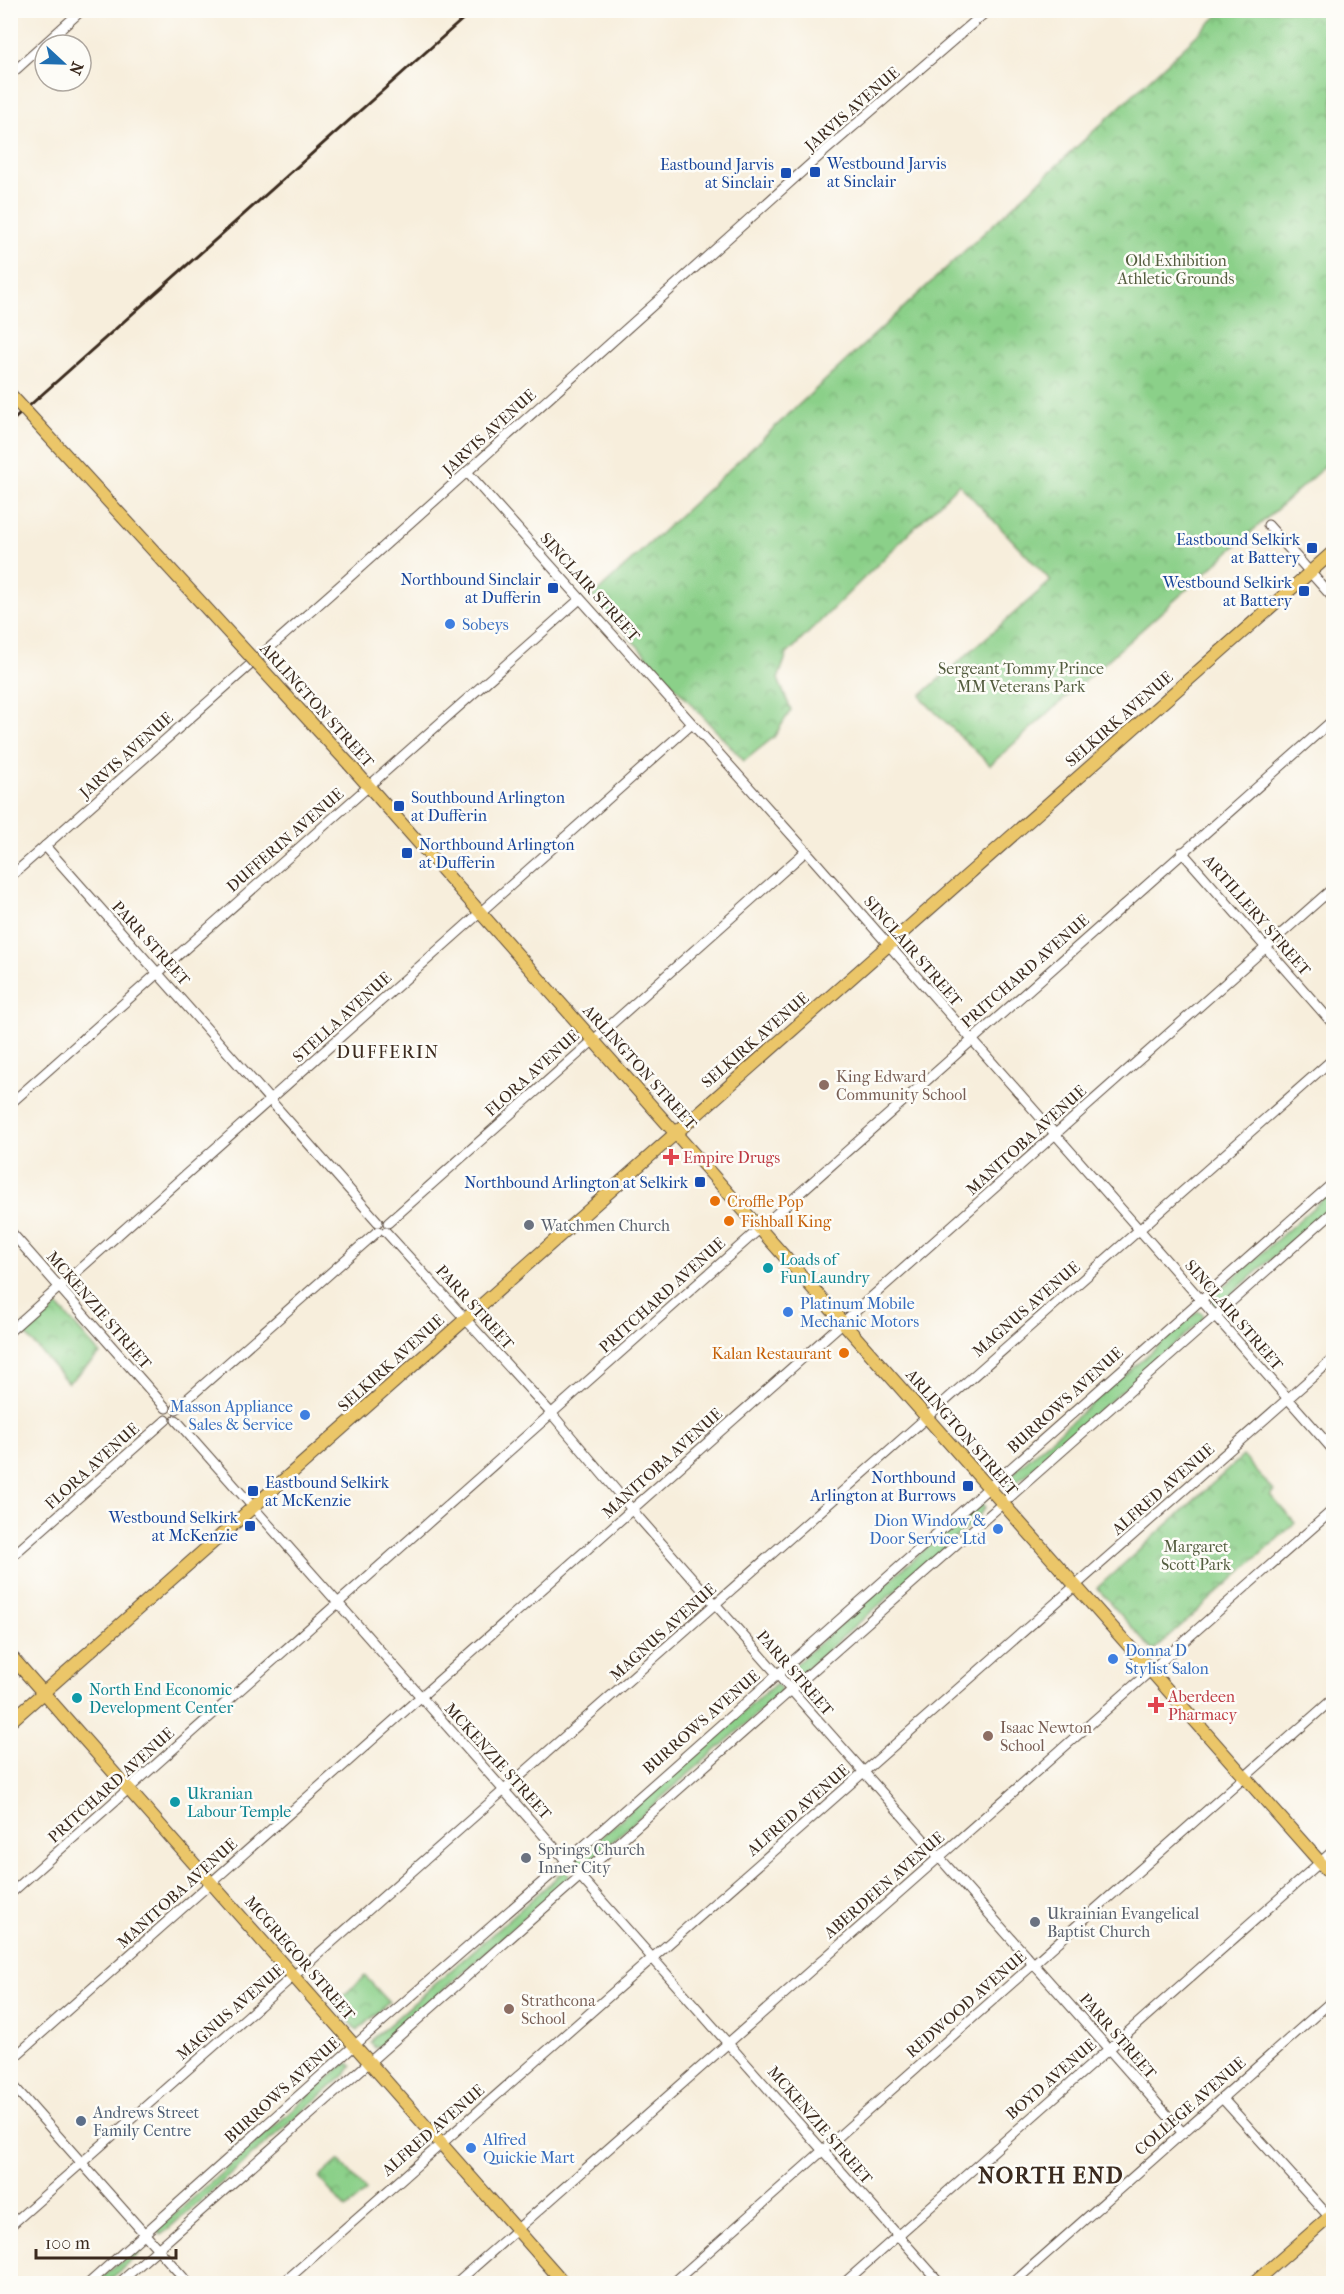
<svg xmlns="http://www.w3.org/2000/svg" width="1344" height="2294" viewBox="0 0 1344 2294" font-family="'IM FELL French Canon',serif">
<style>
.grass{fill:#8bd089;stroke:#637d54;stroke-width:1.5}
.park{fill:url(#park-crowns);stroke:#637d54;stroke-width:1.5}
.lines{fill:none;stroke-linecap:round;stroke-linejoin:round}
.minor-casing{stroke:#57473a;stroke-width:11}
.major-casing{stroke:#57473a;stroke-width:14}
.minor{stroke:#fff;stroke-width:9}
.major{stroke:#ebc669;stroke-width:12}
.rail{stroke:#3b2a1e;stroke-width:3}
.major-bridge-casing{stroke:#57473a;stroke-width:14;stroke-linecap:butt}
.major-bridge{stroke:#ebc669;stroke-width:12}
.transit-dot{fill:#1a4fb4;stroke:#fdfcf7;stroke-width:2}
.shop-dot{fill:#3f7fe0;stroke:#fdfcf7;stroke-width:2}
.education-dot{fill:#8d6e63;stroke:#fdfcf7;stroke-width:2}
.health-dot{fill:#e0444e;stroke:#fdfcf7;stroke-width:2}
.food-dot{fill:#e8710a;stroke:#fdfcf7;stroke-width:2}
.worship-dot{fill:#6b7280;stroke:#fdfcf7;stroke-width:2}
.culture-dot{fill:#0f9aa8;stroke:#fdfcf7;stroke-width:2}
.service-dot{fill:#5c6f8a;stroke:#fdfcf7;stroke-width:2}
.labels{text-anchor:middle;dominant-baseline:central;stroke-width:5;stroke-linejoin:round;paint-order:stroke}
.street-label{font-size:16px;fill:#3b2a1e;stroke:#fdfcf7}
.transit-label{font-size:16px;fill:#164399;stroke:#fdfcf7;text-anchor:end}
.park-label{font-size:16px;fill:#535c3e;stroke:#fdfcf7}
.shop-label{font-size:16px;fill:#366cbe;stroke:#fdfcf7;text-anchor:start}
.education-label{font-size:16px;fill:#785e54;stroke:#fdfcf7;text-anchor:start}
.health-label{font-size:16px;fill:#be3a42;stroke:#fdfcf7;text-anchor:start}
.food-label{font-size:16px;fill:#c56008;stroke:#fdfcf7;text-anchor:start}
.worship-label{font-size:16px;fill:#5b616d;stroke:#fdfcf7;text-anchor:start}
.culture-label{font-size:16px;fill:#0d838f;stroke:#fdfcf7;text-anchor:start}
.service-label{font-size:16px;fill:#4e5e75;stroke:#fdfcf7;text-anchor:start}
.neighbourhood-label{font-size:18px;letter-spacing:1.5px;fill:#3b2a1e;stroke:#fdfcf7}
.district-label{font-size:22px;font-weight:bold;letter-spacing:1.5px;fill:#3b2a1e;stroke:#fdfcf7}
</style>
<defs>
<pattern id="park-crowns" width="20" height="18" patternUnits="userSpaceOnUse" patternTransform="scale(1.5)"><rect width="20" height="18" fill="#8bd089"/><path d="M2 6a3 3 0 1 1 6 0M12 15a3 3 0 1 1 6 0" fill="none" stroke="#73a96f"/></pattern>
</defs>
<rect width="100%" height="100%" fill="#fdfcf7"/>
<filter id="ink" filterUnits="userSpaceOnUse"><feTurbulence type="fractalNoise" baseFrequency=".0167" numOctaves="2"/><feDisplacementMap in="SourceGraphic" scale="12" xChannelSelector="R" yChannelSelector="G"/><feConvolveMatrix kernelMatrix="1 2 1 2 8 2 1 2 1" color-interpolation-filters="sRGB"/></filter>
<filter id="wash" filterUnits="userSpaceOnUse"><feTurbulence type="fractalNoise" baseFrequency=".008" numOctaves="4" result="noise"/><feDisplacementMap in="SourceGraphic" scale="24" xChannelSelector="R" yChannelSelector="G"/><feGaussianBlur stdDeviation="1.35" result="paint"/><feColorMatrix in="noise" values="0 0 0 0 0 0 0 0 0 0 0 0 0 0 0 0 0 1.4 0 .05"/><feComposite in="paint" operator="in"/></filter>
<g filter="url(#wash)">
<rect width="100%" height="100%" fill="#f7eedc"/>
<g class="grass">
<path d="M1333,1190V1204L1218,1306L1211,1305V1298Z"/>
<path d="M1198,1311L1204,1315L1202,1320L1025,1476L1009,1486L1007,1484L1018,1468Z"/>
<path d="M982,1504L985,1507L976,1520L796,1678L789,1677V1670L967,1512Z"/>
<path d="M777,1684L781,1689L780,1694L585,1865L580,1867L576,1860L578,1857L773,1686Z"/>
<path d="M564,1871L569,1874L568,1879L381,2045L375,2048L371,2043L375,2037Z"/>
<path d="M349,2063L352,2066L347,2073L161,2235L157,2230L341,2067Z"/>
<path d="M137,2248L141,2252L139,2254L106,2283H96Z"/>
</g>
<g class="park">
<path d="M1224,10L1333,11V459L990,765L925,702L921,695L1051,581L959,484L787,654L778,679L791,710L774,737L744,761L592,597Z"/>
<path d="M58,1306L100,1354L68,1383L26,1335Z"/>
<path d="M1243,1456L1274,1491L1270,1495L1295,1523L1153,1651L1097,1588Z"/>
<path d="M365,1976L389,2002L357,2031L334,2004Z"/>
<path d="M339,2160L366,2191L346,2209L319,2178Z"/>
</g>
</g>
<g filter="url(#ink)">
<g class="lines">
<defs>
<g id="minor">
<path d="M10,75L82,10"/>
<path d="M467,472L806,851L1334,1451"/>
<path d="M1268,525L1334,599"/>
<path d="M45,846L378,1222"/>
<path d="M1182,852L1334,1025"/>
<path d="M10,877L344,582L825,151L988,10"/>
<path d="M10,1104L580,599"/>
<path d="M388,1223L806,851"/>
<path d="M10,1231L166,1408"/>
<path d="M386,1232L551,1413L640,1519L1183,2133"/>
<path d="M10,1331L692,724"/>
<path d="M176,1409L378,1231"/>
<path d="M176,1420L941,2284"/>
<path d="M10,1558L166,1420"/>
<path d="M10,1894L1334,719"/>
<path d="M10,2061L1334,887"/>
<path d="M10,2082L189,2284"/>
<path d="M1222,2098L1334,2222"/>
<path d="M10,2226L1334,1058"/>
<path d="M88,2284L363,2038L576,1853L1334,1182"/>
<path d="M118,2284L1334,1211"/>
<path d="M282,2284L1334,1358"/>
<path d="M455,2284L1334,1509"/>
<path d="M672,2284L1334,1698"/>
<path d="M843,2284L1334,1850"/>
<path d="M1012,2284L1334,1999"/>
</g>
<g id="major">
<path d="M349,764L1334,1878"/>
<path d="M10,1655L565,2284"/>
<path d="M10,1722L1334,551"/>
<path d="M1253,2284L1334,2213"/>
</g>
</defs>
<use href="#minor" class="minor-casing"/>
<use href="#major" class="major-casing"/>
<use href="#minor" class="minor"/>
<use href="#major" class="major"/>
<path class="rail" d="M10,423L473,10"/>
<defs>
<path id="major-bridge" d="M10,394L349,764"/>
</defs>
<use href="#major-bridge" class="major-bridge-casing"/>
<use href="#major-bridge" class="major-bridge"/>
</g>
</g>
<g class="transit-dot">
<rect x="809" y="166" width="12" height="12" rx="3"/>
<rect x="780" y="167" width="12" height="12" rx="3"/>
<rect x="1306" y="542" width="12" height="12" rx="3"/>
<rect x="547" y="582" width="12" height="12" rx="3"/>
<rect x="1298" y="585" width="12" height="12" rx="3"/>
<rect x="393" y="800" width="12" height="12" rx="3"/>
<rect x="401" y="847" width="12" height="12" rx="3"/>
<rect x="694" y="1176" width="12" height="12" rx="3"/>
<rect x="962" y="1480" width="12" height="12" rx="3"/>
<rect x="247" y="1485" width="12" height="12" rx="3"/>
<rect x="244" y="1520" width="12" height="12" rx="3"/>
</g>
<g class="shop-dot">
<circle cx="450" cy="624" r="6"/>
<circle cx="788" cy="1312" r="6"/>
<circle cx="305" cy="1415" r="6"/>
<circle cx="998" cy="1529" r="6"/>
<circle cx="1113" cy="1659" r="6"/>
<circle cx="471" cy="2148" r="6"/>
</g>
<g class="education-dot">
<circle cx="824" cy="1085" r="6"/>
<circle cx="988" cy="1736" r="6"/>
<circle cx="509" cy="2009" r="6"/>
</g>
<g class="health-dot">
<path d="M668 1148h6v6h6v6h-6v6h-6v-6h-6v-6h6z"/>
<path d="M1153 1696h6v6h6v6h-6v6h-6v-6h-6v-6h6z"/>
</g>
<g class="food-dot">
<circle cx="715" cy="1201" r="6"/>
<circle cx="729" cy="1221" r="6"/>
<circle cx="844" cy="1353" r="6"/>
</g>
<g class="worship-dot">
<circle cx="529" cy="1225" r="6"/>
<circle cx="526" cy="1858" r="6"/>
<circle cx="1035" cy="1922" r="6"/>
</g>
<g class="culture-dot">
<circle cx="768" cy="1268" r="6"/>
<circle cx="77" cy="1698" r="6"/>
<circle cx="175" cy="1802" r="6"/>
</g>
<circle class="service-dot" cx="81" cy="2121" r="6"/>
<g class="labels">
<g class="street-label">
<text transform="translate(852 109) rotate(-41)">JARVIS AVENUE</text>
<text transform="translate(489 432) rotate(-42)">JARVIS AVENUE</text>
<text transform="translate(590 587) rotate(48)">SINCLAIR STREET</text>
<text transform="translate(317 705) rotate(48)">ARLINGTON STREET</text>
<text transform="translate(1119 719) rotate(-41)">SELKIRK AVENUE</text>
<text transform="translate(126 755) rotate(-42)">JARVIS AVENUE</text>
<text transform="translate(285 840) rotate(-41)">DUFFERIN AVENUE</text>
<text transform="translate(1257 915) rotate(49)">ARTILLERY STREET</text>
<text transform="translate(151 943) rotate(48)">PARR STREET</text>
<text transform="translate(913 951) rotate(49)">SINCLAIR STREET</text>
<text transform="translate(1025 971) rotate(-41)">PRITCHARD AVENUE</text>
<text transform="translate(342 1017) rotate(-42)">STELLA AVENUE</text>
<text transform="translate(755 1040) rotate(-41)">SELKIRK AVENUE</text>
<text transform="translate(640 1067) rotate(48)">ARLINGTON STREET</text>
<text transform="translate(532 1073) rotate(-42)">FLORA AVENUE</text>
<text transform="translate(1026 1140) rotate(-42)">MANITOBA AVENUE</text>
<text transform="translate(662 1295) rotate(-42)">PRITCHARD AVENUE</text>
<text transform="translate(475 1307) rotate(48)">PARR STREET</text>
<text transform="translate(1026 1309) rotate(-41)">MAGNUS AVENUE</text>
<text transform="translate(99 1310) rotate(49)">MCKENZIE STREET</text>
<text transform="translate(1234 1315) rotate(49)">SINCLAIR STREET</text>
<text transform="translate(391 1363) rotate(-42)">SELKIRK AVENUE</text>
<text transform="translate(1065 1400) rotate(-42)">BURROWS AVENUE</text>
<text transform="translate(962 1432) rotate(49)">ARLINGTON STREET</text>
<text transform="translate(662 1463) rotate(-42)">MANITOBA AVENUE</text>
<text transform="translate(92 1466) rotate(-42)">FLORA AVENUE</text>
<text transform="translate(1163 1489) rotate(-41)">ALFRED AVENUE</text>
<text transform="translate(663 1632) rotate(-42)">MAGNUS AVENUE</text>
<text transform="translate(795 1673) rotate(49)">PARR STREET</text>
<text transform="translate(701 1722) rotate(-41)">BURROWS AVENUE</text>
<text transform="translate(498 1761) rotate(48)">MCKENZIE STREET</text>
<text transform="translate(111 1785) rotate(-42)">PRITCHARD AVENUE</text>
<text transform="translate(798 1810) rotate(-41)">ALFRED AVENUE</text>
<text transform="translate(884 1885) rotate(-41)">ABERDEEN AVENUE</text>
<text transform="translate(177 1893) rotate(-42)">MANITOBA AVENUE</text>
<text transform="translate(300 1958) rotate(49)">MCGREGOR STREET</text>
<text transform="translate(966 2004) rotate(-41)">REDWOOD AVENUE</text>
<text transform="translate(230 2012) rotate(-41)">MAGNUS AVENUE</text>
<text transform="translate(1118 2036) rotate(49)">PARR STREET</text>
<text transform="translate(1051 2079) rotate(-41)">BOYD AVENUE</text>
<text transform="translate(282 2090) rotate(-42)">BURROWS AVENUE</text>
<text transform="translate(1190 2106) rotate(-41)">COLLEGE AVENUE</text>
<text transform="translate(820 2125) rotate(49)">MCKENZIE STREET</text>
<text transform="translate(433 2130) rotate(-41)">ALFRED AVENUE</text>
</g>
<g class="transit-label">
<text x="827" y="163" text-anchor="start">Westbound Jarvis<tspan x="827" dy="18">at Sinclair</tspan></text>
<text x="774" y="164">Eastbound Jarvis<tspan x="774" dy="18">at Sinclair</tspan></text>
<text x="1300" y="539">Eastbound Selkirk<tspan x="1300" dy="18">at Battery</tspan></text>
<text x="541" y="579">Northbound Sinclair<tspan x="541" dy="18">at Dufferin</tspan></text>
<text x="1292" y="582">Westbound Selkirk<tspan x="1292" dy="18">at Battery</tspan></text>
<text x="411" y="797" text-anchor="start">Southbound Arlington<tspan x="411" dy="18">at Dufferin</tspan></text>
<text x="419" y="844" text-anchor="start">Northbound Arlington<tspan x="419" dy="18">at Dufferin</tspan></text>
<text x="688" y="1182">Northbound Arlington at Selkirk</text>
<text x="956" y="1477">Northbound<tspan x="956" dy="18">Arlington at Burrows</tspan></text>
<text x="265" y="1482" text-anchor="start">Eastbound Selkirk<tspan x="265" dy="18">at McKenzie</tspan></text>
<text x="238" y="1517">Westbound Selkirk<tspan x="238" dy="18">at McKenzie</tspan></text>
</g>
<g class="park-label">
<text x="1176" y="260">Old Exhibition<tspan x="1176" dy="18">Athletic Grounds</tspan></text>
<text x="1021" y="668">Sergeant Tommy Prince<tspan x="1021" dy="18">MM Veterans Park</tspan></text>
<text x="1196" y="1546">Margaret<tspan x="1196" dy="18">Scott Park</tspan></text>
</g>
<g class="shop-label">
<text x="462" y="624">Sobeys</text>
<text x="800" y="1303">Platinum Mobile<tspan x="800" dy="18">Mechanic Motors</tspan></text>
<text x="293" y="1406" text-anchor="end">Masson Appliance<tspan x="293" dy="18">Sales &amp; Service</tspan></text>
<text x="986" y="1520" text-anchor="end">Dion Window &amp;<tspan x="986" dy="18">Door Service Ltd</tspan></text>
<text x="1125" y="1650">Donna D<tspan x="1125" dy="18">Stylist Salon</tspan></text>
<text x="483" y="2139">Alfred<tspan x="483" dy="18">Quickie Mart</tspan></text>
</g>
<g class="education-label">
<text x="836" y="1076">King Edward<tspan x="836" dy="18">Community School</tspan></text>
<text x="1000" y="1727">Isaac Newton<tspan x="1000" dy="18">School</tspan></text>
<text x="521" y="2000">Strathcona<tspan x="521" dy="18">School</tspan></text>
</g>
<g class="health-label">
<text x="683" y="1157">Empire Drugs</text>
<text x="1168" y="1696">Aberdeen<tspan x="1168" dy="18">Pharmacy</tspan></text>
</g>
<g class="food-label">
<text x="727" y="1201">Croffle Pop</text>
<text x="741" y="1221">Fishball King</text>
<text x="832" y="1353" text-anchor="end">Kalan Restaurant</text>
</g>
<g class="worship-label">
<text x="541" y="1225">Watchmen Church</text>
<text x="538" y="1849">Springs Church<tspan x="538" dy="18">Inner City</tspan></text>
<text x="1047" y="1913">Ukrainian Evangelical<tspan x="1047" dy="18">Baptist Church</tspan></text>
</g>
<g class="culture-label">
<text x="780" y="1259">Loads of<tspan x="780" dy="18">Fun Laundry</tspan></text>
<text x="89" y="1689">North End Economic<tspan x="89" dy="18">Development Center</tspan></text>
<text x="187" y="1793">Ukranian<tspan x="187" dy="18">Labour Temple</tspan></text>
</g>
<g class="service-label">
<text x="93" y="2112">Andrews Street<tspan x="93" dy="18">Family Centre</tspan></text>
</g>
<g class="neighbourhood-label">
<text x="388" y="1052">DUFFERIN</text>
</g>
<g class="district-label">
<text x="1051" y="2176">NORTH END</text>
</g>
</g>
<rect width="1344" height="2294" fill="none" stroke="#fdfcf7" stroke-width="36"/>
<g transform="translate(63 63) rotate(112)"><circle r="28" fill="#fdfcf7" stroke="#afa8a0" stroke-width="1.5"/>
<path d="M0-4.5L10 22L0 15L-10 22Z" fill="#1f6fb2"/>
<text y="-9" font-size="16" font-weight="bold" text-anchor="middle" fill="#3b2a1e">N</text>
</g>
<path d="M36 2249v9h140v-9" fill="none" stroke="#3b2a1e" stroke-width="3"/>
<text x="45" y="2249" font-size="18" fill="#3b2a1e" stroke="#fdfcf7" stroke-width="4.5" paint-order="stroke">100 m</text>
</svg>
